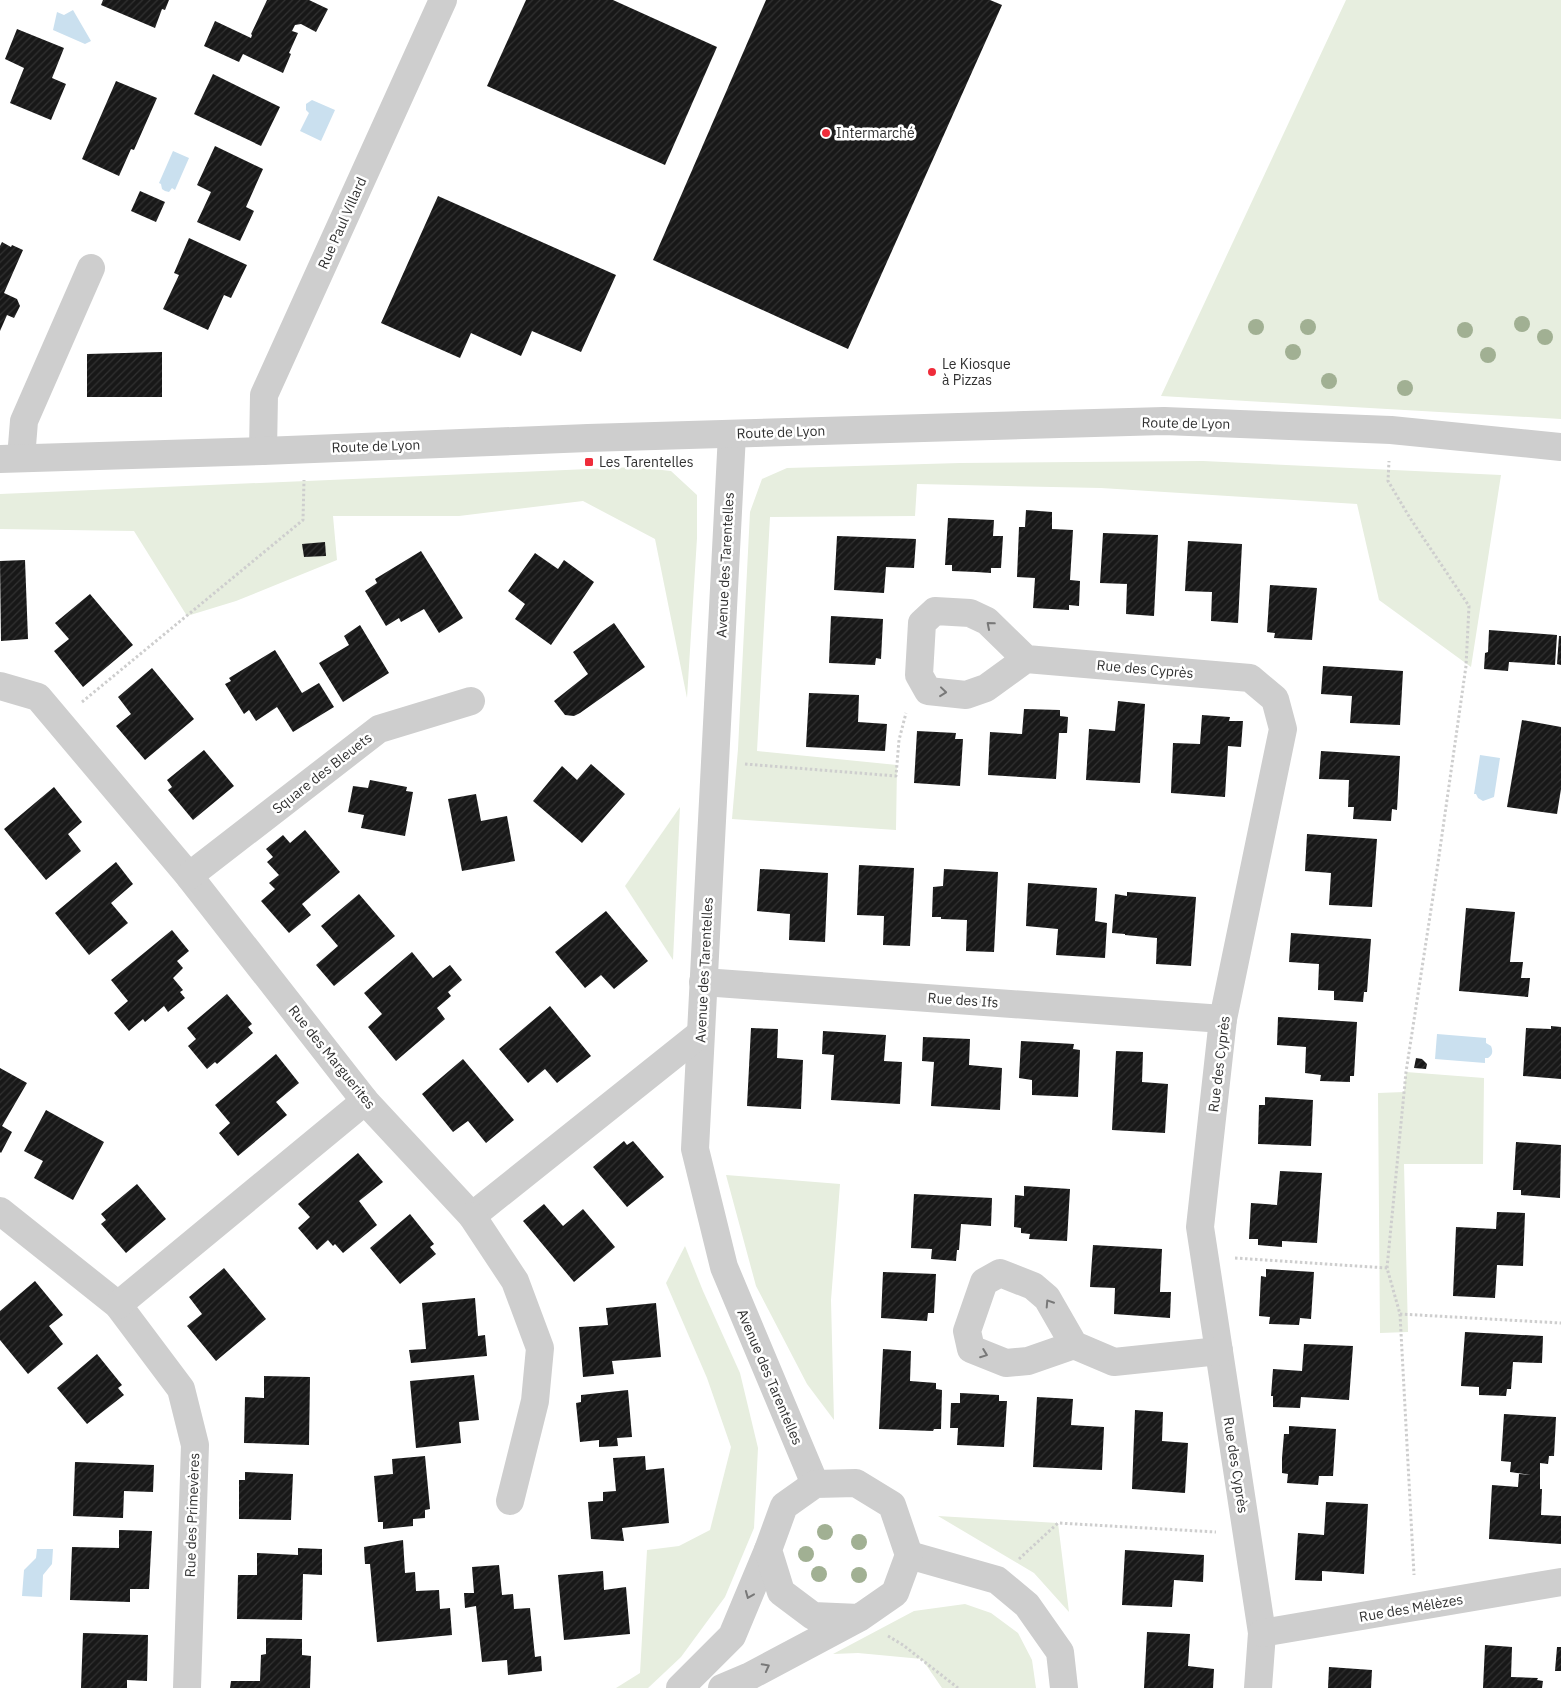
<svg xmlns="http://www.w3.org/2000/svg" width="1561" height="1688" viewBox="0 0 1561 1688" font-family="'IBM Plex Sans',sans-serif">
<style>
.grass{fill:#e7eedf}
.water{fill:#cae0ef}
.building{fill:url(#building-hatch)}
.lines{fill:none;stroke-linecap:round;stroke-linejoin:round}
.path{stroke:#cecece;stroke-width:3;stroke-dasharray:2.5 2.5;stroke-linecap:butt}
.minor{stroke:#cecece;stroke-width:28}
.tree{fill:#a1b093}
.oneway{stroke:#787878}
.poi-dot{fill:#ef2c3a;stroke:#fff;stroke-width:2}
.labels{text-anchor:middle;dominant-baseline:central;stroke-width:5;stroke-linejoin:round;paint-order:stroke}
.poi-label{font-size:14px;fill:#313131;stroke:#fff;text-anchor:start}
.street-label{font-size:14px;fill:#313131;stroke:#fff}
</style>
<defs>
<pattern id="building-hatch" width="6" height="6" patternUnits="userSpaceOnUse" patternTransform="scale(1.25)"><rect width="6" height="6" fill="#181818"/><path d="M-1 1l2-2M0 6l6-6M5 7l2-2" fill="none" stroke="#313131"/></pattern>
</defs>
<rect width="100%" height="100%" fill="#fff"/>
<g class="grass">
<path d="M1346,0H1561V419L1161,396Z"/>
<path d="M1203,461L1501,475L1471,667L1379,600L1357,504L1101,488L917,484L915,516L770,517L757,751L897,765L896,830L732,819L738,749L750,512L762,479L787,468L960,463Z"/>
<path d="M635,467L671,471L697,495V538L687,698L655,539L583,501L459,516H333L337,560L236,601L187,616L134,531L0,529V494Z"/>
<path d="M680,807L673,960L625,886Z"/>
<path d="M1406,1072L1484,1078L1483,1164H1404L1408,1332L1380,1333L1378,1093L1404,1092Z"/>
<path d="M726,1175L840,1184L831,1300L834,1420L807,1384L756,1286Z"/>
<path d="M685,1246L703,1291L740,1373L758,1448L754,1528L725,1597L681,1657L648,1688H616L640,1673L647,1550L679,1546L710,1530L731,1447L707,1378L666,1283Z"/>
<path d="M938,1516L1058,1523L1069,1612L1034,1573Z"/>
<path d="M965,1604L991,1613L1018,1633L1032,1660L1036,1688H942L922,1659L858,1653L833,1654L914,1611Z"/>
</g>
<g class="water">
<path d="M73,10L91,41L85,44L53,30L57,12L64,15Z"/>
<path d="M312,100L335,110L321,141L300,131L309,113L306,110V104Z"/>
<path d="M173,151L189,158L175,190L172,188L169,192L165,191L162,189L161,184L159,183Z"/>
<path d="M1480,755L1500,758L1494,797L1483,801L1478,798L1476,794H1474Z"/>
<path d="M1437,1034L1486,1038V1043L1491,1046C1493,1051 1493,1055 1488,1058H1485V1063L1435,1059Z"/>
<path d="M37,1549H53L52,1564L43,1575L42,1597L22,1596L24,1570L36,1558Z"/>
</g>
<g class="building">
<path d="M103,0H169L165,10L162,9L155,28L101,5Z"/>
<path d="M267,0H309L328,9L316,32L301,24L295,25L292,31L298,33L289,53L291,54L283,73L243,54L239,62L204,46L215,21L251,38L252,35L251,34Z"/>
<path d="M526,0H613L717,47L665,165L487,86Z"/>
<path d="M766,0H990L1002,5L848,349L653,260Z"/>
<path d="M17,29L64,48L52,78L66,84L51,120L10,103L24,68L5,59Z"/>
<path d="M213,74L280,107L261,146L194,114Z"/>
<path d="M116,81L157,98L134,150L131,149L119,176L82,159Z"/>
<path d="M215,146L263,169L246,207L254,211L240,241L197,222L211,192L197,185Z"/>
<path d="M140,191L165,202L156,222L131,211Z"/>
<path d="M438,196L616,275L581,352L532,331L521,356L471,333L460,358L381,323Z"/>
<path d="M189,238L247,265L231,298L224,295L208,330L163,309L179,275L174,273Z"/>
<path d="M2,242L11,247L12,245L23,250L4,293L17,299L20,306L14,318L7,315L0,331V246Z"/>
<path d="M162,352V397H87V354Z"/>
<path d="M1026,510L1052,512V529L1073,530L1070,580L1080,581L1079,606L1069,605V610L1033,608L1035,578L1017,577L1019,527H1025Z"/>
<path d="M948,518L994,520L993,536H1003L1001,568H991V573L976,572L952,571V565H945Z"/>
<path d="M1103,533L1158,535L1154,616L1126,614L1127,584L1100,583Z"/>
<path d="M837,536L916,539L914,568L886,567L884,593L834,590Z"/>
<path d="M1188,541L1242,544L1238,623L1211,621L1212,592L1185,591Z"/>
<path d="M325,542L326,556L304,557L302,544Z"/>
<path d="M421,551L463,618L439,633L424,609L401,622L399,618L386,626L365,591L377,583L375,579Z"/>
<path d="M535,553L558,569L564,560L594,582L551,645L515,619L525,604L508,591Z"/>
<path d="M25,560L28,639L1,641L0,561Z"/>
<path d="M1270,585L1317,588L1312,640L1274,638L1275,633L1267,632Z"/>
<path d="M90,594L133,645L83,687L54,651L69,639L55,623Z"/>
<path d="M831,616L883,619L881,659L876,658L875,665L829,663Z"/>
<path d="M614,623L645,667L580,713L574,716L565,715L554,701L588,674L573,652Z"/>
<path d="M360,625L389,673L343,702L319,663L349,645L344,636Z"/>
<path d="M1489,630L1557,635L1555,665L1509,662L1508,671L1484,669L1485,653L1488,652Z"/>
<path d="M1559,636H1561V665L1557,664Z"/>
<path d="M275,650L302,693L319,683L334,707L293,732L277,707L256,721L249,710L244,714L225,684L231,681L229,678Z"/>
<path d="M1323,666L1403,671L1400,725L1350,723L1352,696L1321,694Z"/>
<path d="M152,668L194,719L145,760L116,726L131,714L118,697Z"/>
<path d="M809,693L859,695L858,722L887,724L885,751L806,747Z"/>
<path d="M1118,701L1145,704L1140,783L1086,780L1089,729L1115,731Z"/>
<path d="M1024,709L1060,710V716L1068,717L1067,733H1059L1056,779L988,775L990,732L1022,734Z"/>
<path d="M1202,715L1230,717L1229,721H1243L1241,747L1228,746L1225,797L1171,793L1173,743L1200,744Z"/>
<path d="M1522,720L1561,727V789L1557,814L1507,807Z"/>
<path d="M917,731L956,733L955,739H963L960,786L914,783Z"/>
<path d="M204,750L234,786L193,820L168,790L172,787L167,780Z"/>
<path d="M1321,751L1400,756L1397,810L1392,809L1391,821L1353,819L1354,807H1348L1349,780L1319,779Z"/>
<path d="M591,764L625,794L582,843L533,801L562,766L577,780Z"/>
<path d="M370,780L407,787L406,791L413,792L405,836L361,828L364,815L348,812L353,786L368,788Z"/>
<path d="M54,787L82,822L68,834L81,851L46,880L4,829Z"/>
<path d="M476,794L481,821L507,816L515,861L462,871L448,799Z"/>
<path d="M305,830L340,872L302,904L311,915L289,933L261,901L275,889L269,883L279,875L267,862L273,857L266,849L283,835L290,843Z"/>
<path d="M1307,834L1377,839L1372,907L1329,905L1331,873L1305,871Z"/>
<path d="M116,862L133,884L111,903L128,923L89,955L55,913Z"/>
<path d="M859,865L914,868L910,946L883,945L884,916L857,915Z"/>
<path d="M760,869L828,873L825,942L789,940L790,914L757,911Z"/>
<path d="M944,869L998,872L994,952L966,951L967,920L941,919V917H932L933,887L943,886Z"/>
<path d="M1028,883L1097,888L1095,921L1107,923L1105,958L1056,955L1058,929L1026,926Z"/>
<path d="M1127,892L1196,897L1191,966L1156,964L1157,938L1125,935V934L1112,933L1115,894L1127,896Z"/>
<path d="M359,894L395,936L334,986L316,965L338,946L321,926Z"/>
<path d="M1466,908L1515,912L1510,962H1523L1521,978H1530L1528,997L1459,991Z"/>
<path d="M606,911L648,961L614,989L601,975L585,988L555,952Z"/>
<path d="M172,930L189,951L177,961L183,968L173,978L183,990L180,992L185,998L168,1012L164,1006L145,1022L143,1019L129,1031L114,1013L128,1001L111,980Z"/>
<path d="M1291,933L1371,939L1367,992H1364L1363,1002L1334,1000V991L1318,990L1319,964L1289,962Z"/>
<path d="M412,952L433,978L450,965L462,980L448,992L451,996L437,1008L445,1019L396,1061L368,1027L382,1014L364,993Z"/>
<path d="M227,994L252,1024L248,1027L253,1033L217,1064L215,1062L207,1069L188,1046L196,1039L187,1028Z"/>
<path d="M550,1006L591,1056L557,1083L545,1069L528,1083L499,1049Z"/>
<path d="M1278,1017L1357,1022L1354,1076H1350V1082L1320,1081L1321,1075L1305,1073L1306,1047L1277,1045Z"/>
<path d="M1551,1026L1561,1027V1079L1523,1076L1526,1028L1551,1029Z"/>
<path d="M751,1028L778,1029L777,1058L803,1060L801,1109L747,1106Z"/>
<path d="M823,1031L886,1035L884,1061L902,1062L900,1104L831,1100L834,1055L822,1054Z"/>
<path d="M923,1037L970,1039L969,1065L1002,1068L1000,1110L931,1106L934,1062L922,1061Z"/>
<path d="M1021,1041L1074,1044L1073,1049L1080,1050L1078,1097L1032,1095V1080L1019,1078Z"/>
<path d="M1116,1051L1143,1052L1142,1082L1168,1084L1165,1133L1112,1130Z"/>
<path d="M276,1054L299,1083L276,1102L287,1115L238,1156L219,1133L230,1123L215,1105Z"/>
<path d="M1416,1058L1422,1059L1427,1064L1426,1069L1414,1068Z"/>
<path d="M463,1059L514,1120L486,1143L468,1121L453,1132L422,1094Z"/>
<path d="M0,1068L27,1083L2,1126L12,1132L1,1153L0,1152Z"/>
<path d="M1265,1097L1313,1100L1311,1146L1258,1144L1259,1105H1265Z"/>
<path d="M46,1110L104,1142L73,1200L34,1178L43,1161L24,1151Z"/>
<path d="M624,1141L627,1145L633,1141L664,1177L627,1207L593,1167Z"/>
<path d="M1516,1142L1561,1145L1560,1198L1521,1195V1190H1513Z"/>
<path d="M358,1153L383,1182L359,1201L377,1225L343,1253L335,1244L333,1246L328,1240L317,1250L298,1228L310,1217L298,1204Z"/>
<path d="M1280,1171L1322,1173L1317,1243L1282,1241V1247L1258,1245V1239H1249L1251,1203L1277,1205Z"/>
<path d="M137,1184L166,1219L126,1253L101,1224L106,1220L101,1214Z"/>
<path d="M1024,1186L1070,1189L1067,1241L1029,1239L1030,1234L1021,1233V1228L1014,1227L1015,1195L1024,1196Z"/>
<path d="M914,1194L992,1198L991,1226L961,1224L959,1250H957L956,1261L931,1259L932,1249L911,1248Z"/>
<path d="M544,1204L563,1226L583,1209L615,1247L574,1282L523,1221Z"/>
<path d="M1497,1212L1525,1213L1523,1266L1497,1265L1495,1298L1453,1296L1456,1227L1496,1229Z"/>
<path d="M410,1214L434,1244L430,1247L436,1254L400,1284L370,1248Z"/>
<path d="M1093,1245L1162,1249L1160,1292H1171L1170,1318L1114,1314L1115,1288L1090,1287Z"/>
<path d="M224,1268L266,1319L216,1361L187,1326L202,1314L189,1297Z"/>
<path d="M1266,1269L1314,1272L1311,1319L1300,1318L1299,1325L1269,1324L1270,1317L1259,1316L1261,1276L1266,1277Z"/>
<path d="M883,1272L936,1274L934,1313H928L927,1321L881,1318Z"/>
<path d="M35,1281L63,1315L49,1326L63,1344L28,1374L0,1340V1311Z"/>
<path d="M475,1298L478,1336L485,1335L487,1356L411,1363L409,1350L426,1349L422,1303Z"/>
<path d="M656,1303L661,1357L612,1361L614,1374L583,1377L579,1327L608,1325L606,1308Z"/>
<path d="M1465,1332L1543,1336L1542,1363L1513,1362L1511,1389H1507L1506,1396L1479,1395V1387L1461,1386Z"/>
<path d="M1304,1344L1353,1346L1349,1400L1301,1397L1300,1408L1273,1407V1396H1271L1273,1369L1302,1371Z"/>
<path d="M883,1349L911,1351L910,1381L936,1383V1389L942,1390L941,1429H934L933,1431L879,1429Z"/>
<path d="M97,1354L122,1385L118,1388L124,1395L87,1424L57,1388Z"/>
<path d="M474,1375L479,1420L459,1422L461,1443L416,1448L410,1381Z"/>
<path d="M264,1376L310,1377L309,1445L244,1443L245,1397L264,1398Z"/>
<path d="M628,1390L632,1437L617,1438L618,1446L599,1447V1440L580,1442L576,1403L581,1402V1395Z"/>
<path d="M960,1393L999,1395V1401H1007L1004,1447L957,1445L958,1428H950L951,1403H960Z"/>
<path d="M1037,1397L1073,1399L1071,1425L1104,1427L1102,1470L1033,1467Z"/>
<path d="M1135,1410L1163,1412L1162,1441L1188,1443L1185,1493L1132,1489Z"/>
<path d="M1504,1414L1556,1417L1554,1456H1549L1548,1464L1540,1463V1489H1542L1541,1515L1561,1516V1544L1489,1539L1492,1485L1518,1487L1519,1474L1531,1475L1510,1472L1511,1462L1501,1461Z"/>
<path d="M1289,1426L1336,1429L1333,1476H1319L1318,1485L1287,1483L1288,1474L1282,1473V1458L1284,1434H1289Z"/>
<path d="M425,1456L430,1509L425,1510V1518L413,1519V1526L383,1529V1522H378L374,1476L393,1474L392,1459Z"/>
<path d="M645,1456L646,1470L664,1468L669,1523L622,1528L624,1541L591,1539L588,1502L603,1501V1492L616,1491L613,1458Z"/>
<path d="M75,1462L154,1465L153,1492L124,1491L123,1518L73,1516Z"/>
<path d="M245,1472L293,1474L291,1520L239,1519V1480H245Z"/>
<path d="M1326,1502L1368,1504L1364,1574L1322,1571V1581L1295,1580L1298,1533L1324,1535Z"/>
<path d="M119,1530L152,1531L149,1589H130V1602L70,1600L72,1547L119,1548Z"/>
<path d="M403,1540L405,1573L415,1572L416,1591L439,1590L440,1609L450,1608L452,1635L377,1642L370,1564H365L364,1547Z"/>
<path d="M298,1548L322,1549V1575L303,1574L302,1620L237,1619L238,1575H257V1553L298,1555Z"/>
<path d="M1125,1550L1204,1555L1203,1582L1174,1580L1172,1607L1122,1605Z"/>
<path d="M499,1565L502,1595L513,1594L514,1609L530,1608L535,1657L541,1656L542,1671L508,1675L507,1660L482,1662L476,1606L465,1608L464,1593H474L472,1567Z"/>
<path d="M603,1571L604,1590L626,1587L630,1634L564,1640L558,1575Z"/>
<path d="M1147,1632L1190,1634L1188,1666L1214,1669L1213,1688H1144Z"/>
<path d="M83,1633L148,1635L147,1681L127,1680V1688H81Z"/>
<path d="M266,1638L302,1639V1655L311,1656L310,1688H230L231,1681H260L261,1655L266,1654Z"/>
<path d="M1485,1645L1512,1647L1511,1677L1538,1678L1537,1680L1543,1681L1542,1688H1483Z"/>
<path d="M1557,1647H1561V1671H1555Z"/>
<path d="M1329,1667L1372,1670L1371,1688H1328Z"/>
</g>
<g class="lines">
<g class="path">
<path d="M82,702L303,520L304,480"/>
<path d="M745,764L896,776L899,740L906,713"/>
<path d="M1235,1258L1387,1268L1400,1314L1561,1323"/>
<path d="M1387,1268L1406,1072L1436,877L1466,666L1469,606L1410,518L1388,481L1389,461"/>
<path d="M1400,1314L1414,1575"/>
<path d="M1019,1559L1058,1523L1216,1532"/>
<path d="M888,1636L903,1645L958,1688"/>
</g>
<g class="minor">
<path d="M732,434L695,1149L724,1267L815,1484"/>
<path d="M263,451L264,395L443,0"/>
<path d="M21,458L24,421L91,268"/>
<path d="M0,459L263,451L588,438L1164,421L1391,430L1561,447"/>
<path d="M1026,659L986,688L966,695L928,691L919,675L922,623L935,611L970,613L987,621L1026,659L1250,678L1275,699L1283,729L1223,1019L1200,1227L1262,1633L1258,1688"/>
<path d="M0,686L38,697L189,876L365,1101L472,1216L700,1034"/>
<path d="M189,876L379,729L471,701"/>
<path d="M703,982L1223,1019"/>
<path d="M0,1211L118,1305L181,1389L195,1445L187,1688"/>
<path d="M472,1216L515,1281L540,1348L535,1401L510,1501"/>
<path d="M118,1305L365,1101"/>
<path d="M1074,1345L1028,1361L1006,1363L971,1349L967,1331L984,1282L1000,1273L1033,1286L1047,1298L1074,1345L1114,1362L1219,1351"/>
<path d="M909,1555L997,1580L1027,1605L1060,1652L1064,1688"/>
<path d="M1262,1633L1561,1582"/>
<path d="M680,1688L732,1636L768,1550"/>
<path d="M722,1688L748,1677L859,1618L895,1593L909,1555L892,1505L856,1483L815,1484L784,1506L768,1550L781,1592L813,1616L859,1618"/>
</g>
</g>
<g class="tree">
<circle cx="1522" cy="324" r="8"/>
<circle cx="1256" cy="327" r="8"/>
<circle cx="1308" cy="327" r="8"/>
<circle cx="1465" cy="330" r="8"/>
<circle cx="1545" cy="337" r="8"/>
<circle cx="1293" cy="352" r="8"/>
<circle cx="1488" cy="355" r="8"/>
<circle cx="1329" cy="381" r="8"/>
<circle cx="1405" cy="388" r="8"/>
<circle cx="825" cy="1532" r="8"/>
<circle cx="859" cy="1542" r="8"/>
<circle cx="806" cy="1554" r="8"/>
<circle cx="819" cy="1574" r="8"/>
<circle cx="859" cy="1575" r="8"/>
</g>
<defs><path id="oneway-chevron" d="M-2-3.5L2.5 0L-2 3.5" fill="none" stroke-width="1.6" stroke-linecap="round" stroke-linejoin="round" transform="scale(1.25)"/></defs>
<g class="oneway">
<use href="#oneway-chevron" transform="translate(990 625) rotate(-139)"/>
<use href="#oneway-chevron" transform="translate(943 692) rotate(6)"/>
<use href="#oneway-chevron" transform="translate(1049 1303) rotate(-123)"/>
<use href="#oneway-chevron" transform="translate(984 1354) rotate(21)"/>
<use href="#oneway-chevron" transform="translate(749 1595) rotate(112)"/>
<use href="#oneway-chevron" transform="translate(766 1667) rotate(-28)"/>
</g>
<g class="poi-dot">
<circle cx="826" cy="133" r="5"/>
<circle cx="932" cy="372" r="5"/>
<rect x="584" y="457" width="10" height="10" rx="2.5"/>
</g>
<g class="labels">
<g class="poi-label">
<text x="836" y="133">Intermarché</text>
<text x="942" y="364">Le Kiosque<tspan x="942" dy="16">à Pizzas</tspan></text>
<text x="599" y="462">Les Tarentelles</text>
</g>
<g class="street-label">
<text transform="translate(342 223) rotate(-66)">Rue Paul Villard</text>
<text transform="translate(1186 423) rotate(1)">Route de Lyon</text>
<text transform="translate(781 432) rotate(-2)">Route de Lyon</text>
<text transform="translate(376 446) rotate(-2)">Route de Lyon</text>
<text transform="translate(725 565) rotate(-87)">Avenue des Tarentelles</text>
<text transform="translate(1145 669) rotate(5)">Rue des Cyprès</text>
<text transform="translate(322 773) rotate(-38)">Square des Bleuets</text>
<text transform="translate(704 970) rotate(-87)">Avenue des Tarentelles</text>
<text transform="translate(963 1000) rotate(4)">Rue des Ifs</text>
<text transform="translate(332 1057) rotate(51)">Rue des Marguerites</text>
<text transform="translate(1219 1064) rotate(-83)">Rue des Cyprès</text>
<text transform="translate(770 1377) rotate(67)">Avenue des Tarentelles</text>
<text transform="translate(1236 1465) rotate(81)">Rue des Cyprès</text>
<text transform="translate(192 1515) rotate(-88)">Rue des Primevères</text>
<text transform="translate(1411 1608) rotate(-10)">Rue des Mélèzes</text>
</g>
</g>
</svg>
